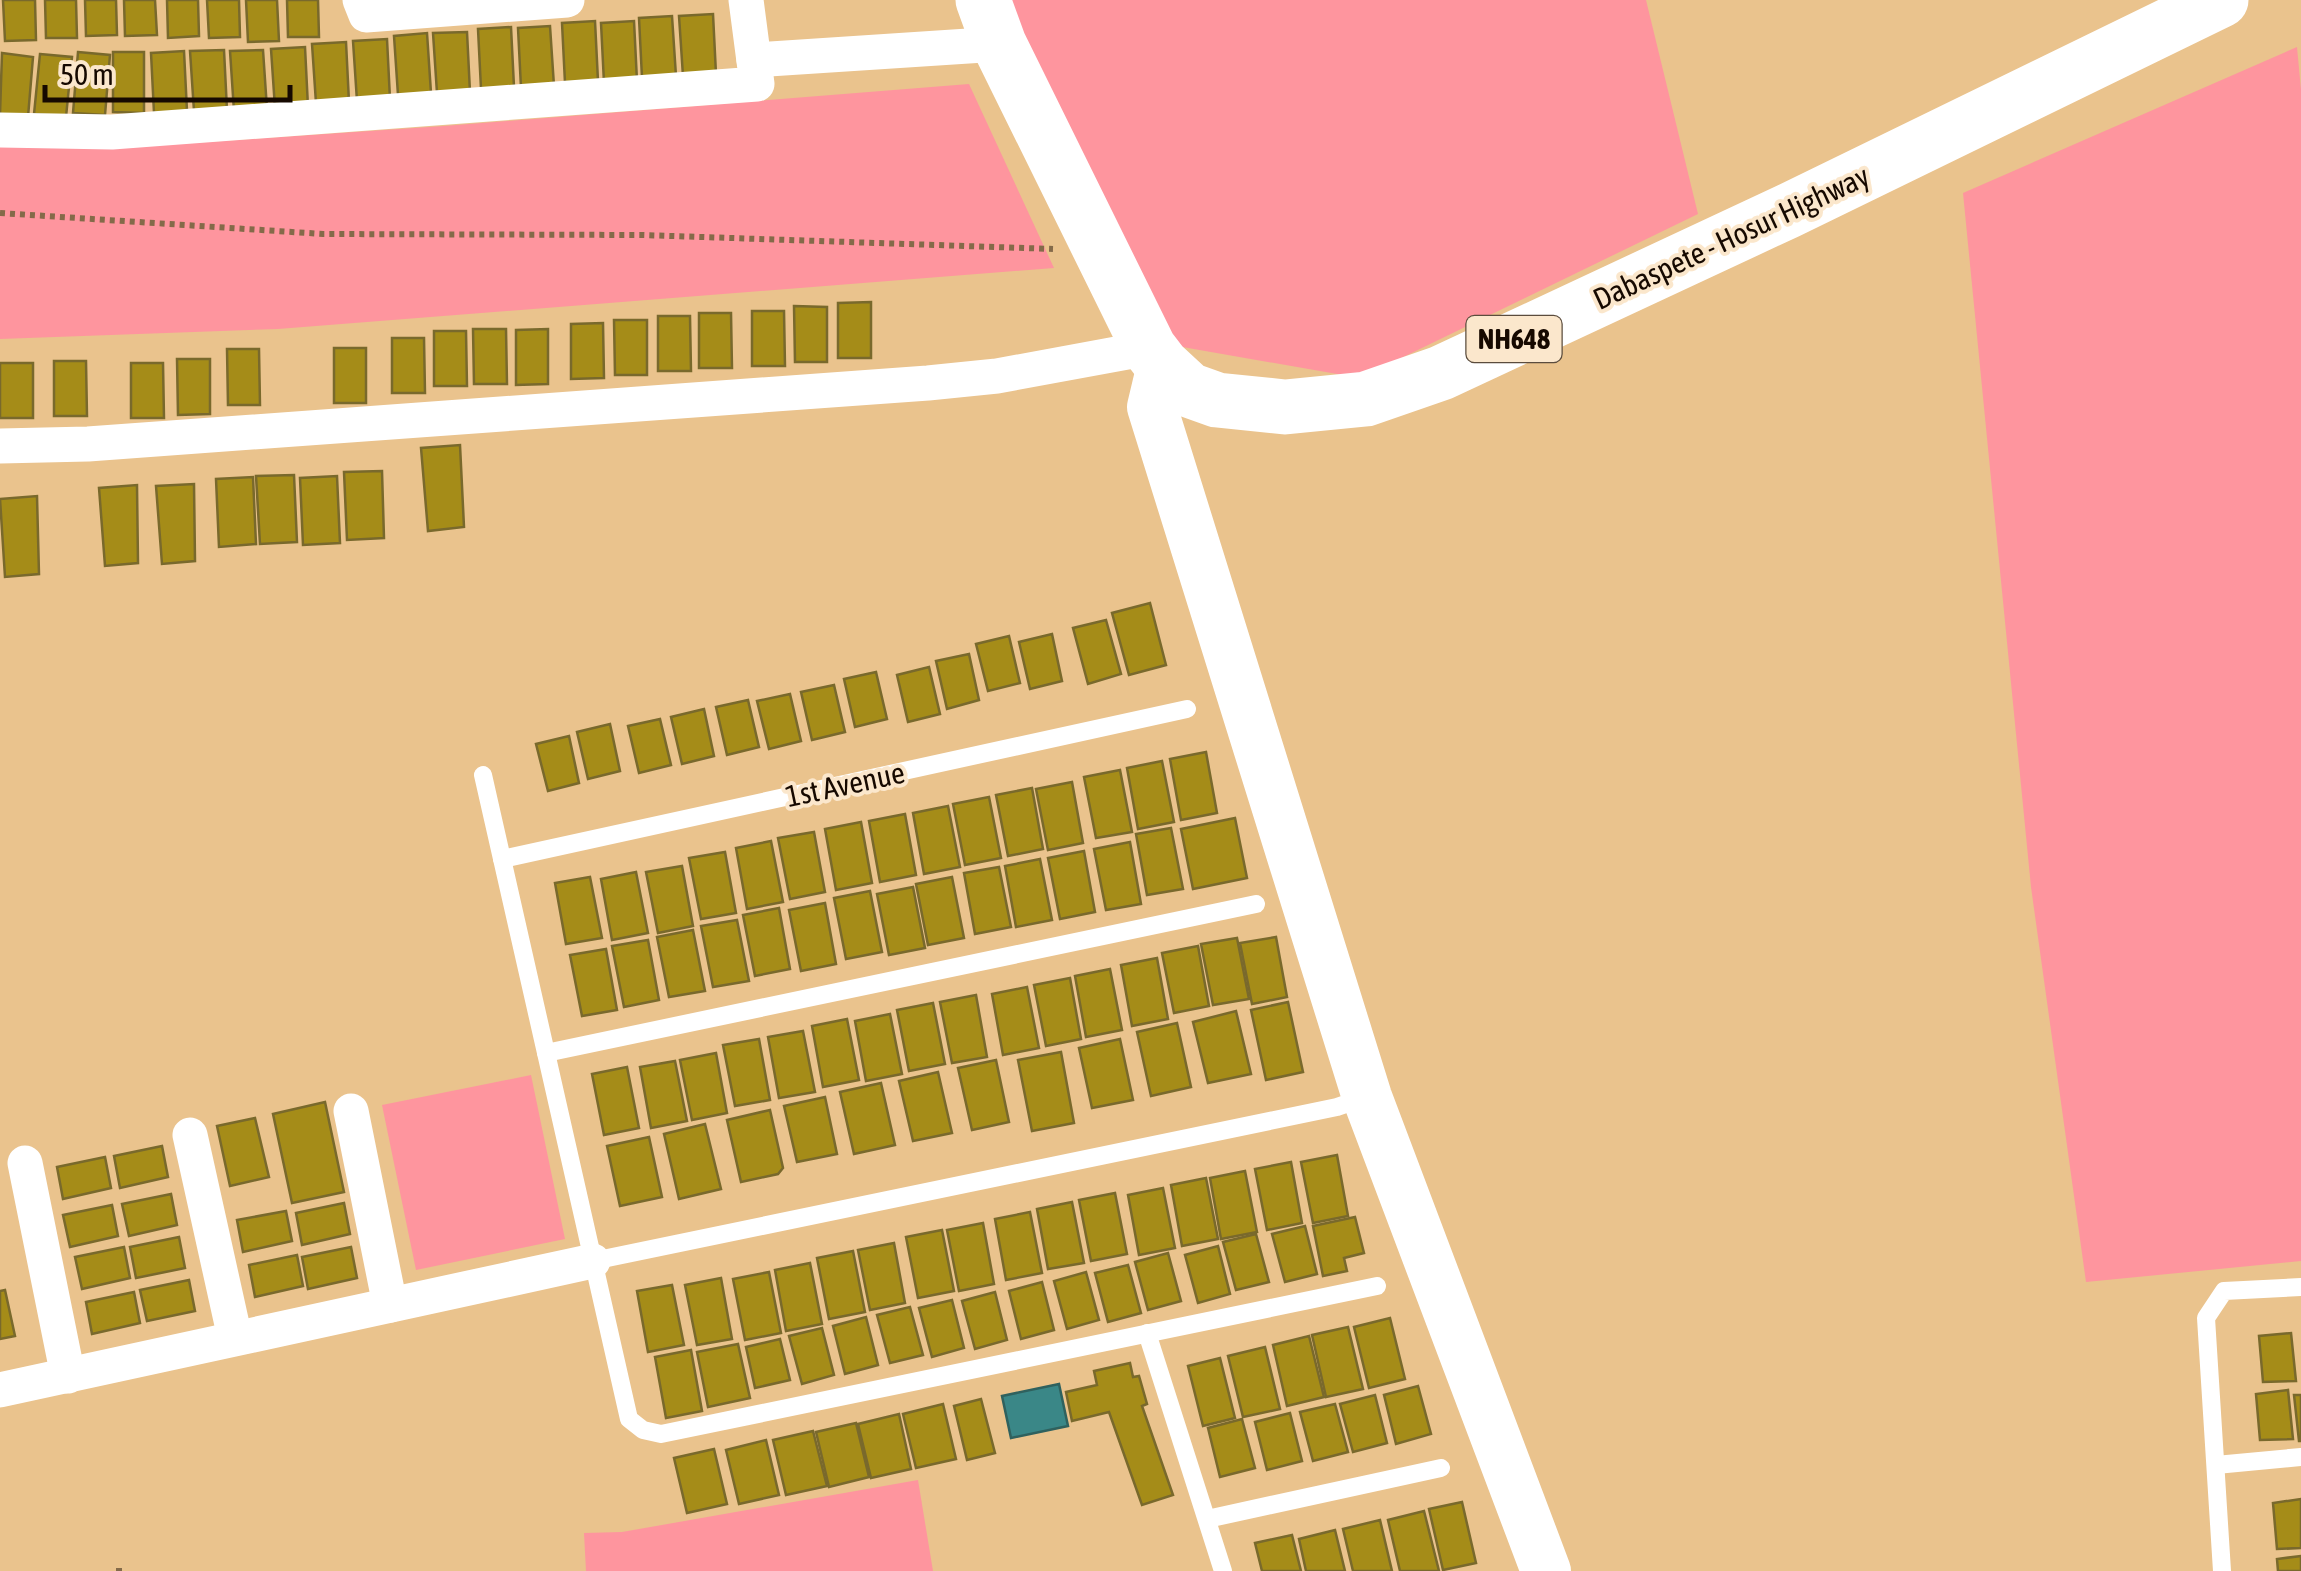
<svg xmlns="http://www.w3.org/2000/svg" width="2301" height="1571" viewBox="0 0 2301 1571" font-family="'Asap Condensed',sans-serif">
<style>
.green{fill:#fe959e}
.water{fill:#3a8787;stroke:#2f615e;stroke-width:2.5}
.building{fill:#a58c18;stroke:#79692c;stroke-width:2.5}
.lines{fill:none;stroke-linecap:round;stroke-linejoin:round}
.path{stroke:#846a49;stroke-width:6;stroke-dasharray:5 5;stroke-linecap:butt}
.lane{stroke:#fff;stroke-width:18}
.street{stroke:#fff;stroke-width:35}
.secondary{stroke:#fff;stroke-width:50}
.highway{stroke:#fff;stroke-width:55}
.labels{text-anchor:middle;dominant-baseline:central;stroke-width:8;stroke-linejoin:round;paint-order:stroke}
.shield{fill:#fbe7cc;stroke:#5b4c3d;stroke-width:2.5}
.shield-label{font-size:28px;font-weight:bold;fill:#160900}
.street-label{font-size:30px;fill:#160900;stroke:#fbe7cc}
</style>
<rect width="100%" height="100%" fill="#eac38d"/>
<g class="green">
<path d="M1003,0H1646L1698,214L1360,378L1171,345Z"/>
<path d="M2297,47L2301,90V1261L2086,1282L2031,887L1963,193Z"/>
<path d="M969,84L1054,268L278,329L0,339V143L118,148L444,126Z"/>
<path d="M531,1075L565,1239L416,1270L382,1105Z"/>
<path d="M918,1480L933,1571H586L584,1533L622,1532Z"/>
</g>
<path class="water" d="M1059,1384L1068,1426L1011,1438L1002,1396Z"/>
<g class="building">
<path d="M3,0H35L36,40L5,41Z"/>
<path d="M45,0H76L77,38H46Z"/>
<path d="M85,0H116L117,35L86,36Z"/>
<path d="M124,0H155L157,35L125,36Z"/>
<path d="M167,0H198L199,36L168,38Z"/>
<path d="M207,0H239L240,37L209,38Z"/>
<path d="M246,0H277L279,41L248,42Z"/>
<path d="M287,0H318L319,37H288Z"/>
<path d="M713,14L716,74L683,76L679,16Z"/>
<path d="M672,16L676,76L642,78L639,18Z"/>
<path d="M595,21L598,81L565,83L562,23Z"/>
<path d="M634,21L637,81L604,83L601,23Z"/>
<path d="M550,26L554,86L521,88L518,28Z"/>
<path d="M511,27L514,87L481,89L478,29Z"/>
<path d="M467,32L470,92L437,93L433,33Z"/>
<path d="M427,33L431,93L398,95L394,36Z"/>
<path d="M387,39L390,99L357,101L353,41Z"/>
<path d="M346,42L349,102L316,103L312,44Z"/>
<path d="M305,47L308,107L275,108L271,49Z"/>
<path d="M224,50L227,110L194,111L190,51Z"/>
<path d="M263,50L267,109L234,111L230,51Z"/>
<path d="M184,51L187,111L154,113L151,53Z"/>
<path d="M78,52L110,55L105,115L73,113Z"/>
<path d="M113,52H144V113L113,112Z"/>
<path d="M2,53L33,57L28,117L0,114Z"/>
<path d="M40,54L72,57L66,117L34,114Z"/>
<path d="M871,302V358H838V303Z"/>
<path d="M794,306L827,307V362H795Z"/>
<path d="M752,311H784L785,366H752Z"/>
<path d="M699,313H731L732,368H699Z"/>
<path d="M658,316H690L691,371H658Z"/>
<path d="M614,320H647V375H615Z"/>
<path d="M603,323L604,378L571,379V324Z"/>
<path d="M473,329H506L507,384H474Z"/>
<path d="M548,329V384L516,385V330Z"/>
<path d="M434,331H466L467,386H434Z"/>
<path d="M392,338H424L425,393H392Z"/>
<rect x="334" y="348" width="32" height="55"/>
<path d="M227,349H259L260,405H228Z"/>
<path d="M177,359H210V414L178,415Z"/>
<path d="M54,361H86L87,416H54Z"/>
<rect x="0" y="363" width="33" height="55"/>
<path d="M131,363H163L164,418H131Z"/>
<path d="M460,445L464,527L428,531L421,448Z"/>
<path d="M382,471L384,538L347,540L344,472Z"/>
<path d="M294,475L297,542L260,544L256,476Z"/>
<path d="M337,476L340,543L303,545L300,478Z"/>
<path d="M253,477L256,544L219,547L216,479Z"/>
<path d="M194,484L195,561L162,564L156,486Z"/>
<path d="M137,485L138,563L105,566L99,488Z"/>
<path d="M37,496L39,574L5,577L0,499Z"/>
<path d="M1150,603L1166,665L1129,675L1112,613Z"/>
<path d="M1106,620L1121,674L1088,684L1073,628Z"/>
<path d="M1052,634L1062,681L1030,689L1019,642Z"/>
<path d="M1009,636L1020,683L988,691L976,644Z"/>
<path d="M969,654L979,700L947,709L936,661Z"/>
<path d="M929,667L940,714L908,722L897,675Z"/>
<path d="M876,672L887,719L855,727L844,679Z"/>
<path d="M834,685L845,732L812,740L801,692Z"/>
<path d="M790,694L801,741L769,749L757,701Z"/>
<path d="M748,700L759,747L727,755L716,707Z"/>
<path d="M704,709L714,756L682,764L671,717Z"/>
<path d="M660,719L671,765L639,773L628,726Z"/>
<path d="M610,724L620,771L588,779L577,732Z"/>
<path d="M569,736L579,783L548,791L536,744Z"/>
<path d="M1206,752L1217,813L1181,820L1170,759Z"/>
<path d="M1162,761L1174,822L1138,829L1127,768Z"/>
<path d="M1120,770L1132,832L1096,838L1084,777Z"/>
<path d="M1072,782L1083,843L1048,850L1036,789Z"/>
<path d="M1032,788L1043,849L1008,856L996,795Z"/>
<path d="M989,797L1001,858L965,865L953,804Z"/>
<path d="M948,806L960,867L924,874L913,813Z"/>
<path d="M905,814L916,875L880,882L869,821Z"/>
<path d="M1235,818L1247,878L1193,889L1181,829Z"/>
<path d="M861,822L872,883L836,890L825,829Z"/>
<path d="M1171,828L1183,889L1147,895L1136,834Z"/>
<path d="M814,832L825,892L790,899L778,838Z"/>
<path d="M771,841L783,902L747,909L736,848Z"/>
<path d="M1130,842L1141,904L1106,910L1094,849Z"/>
<path d="M1084,851L1095,912L1060,919L1048,858Z"/>
<path d="M725,852L736,913L701,919L689,858Z"/>
<path d="M1040,859L1052,920L1016,927L1005,866Z"/>
<path d="M682,866L693,926L658,933L646,872Z"/>
<path d="M999,867L1011,927L975,934L964,873Z"/>
<path d="M636,872L648,933L612,940L601,879Z"/>
<path d="M590,877L602,938L566,944L555,883Z"/>
<path d="M952,877L964,938L928,945L916,884Z"/>
<path d="M913,887L925,948L889,955L877,894Z"/>
<path d="M870,891L882,952L846,959L834,898Z"/>
<path d="M825,903L836,964L801,971L789,910Z"/>
<path d="M779,908L790,969L755,976L743,915Z"/>
<path d="M737,920L749,981L713,987L701,926Z"/>
<path d="M693,930L705,991L669,997L657,937Z"/>
<path d="M1276,937L1287,997L1252,1004L1240,943Z"/>
<path d="M1237,938L1249,999L1213,1005L1201,944Z"/>
<path d="M648,940L659,1000L624,1007L612,946Z"/>
<path d="M1198,946L1209,1006L1174,1013L1162,953Z"/>
<path d="M606,949L617,1010L582,1016L570,955Z"/>
<path d="M1157,958L1168,1019L1132,1026L1121,965Z"/>
<path d="M1110,969L1122,1030L1086,1037L1075,976Z"/>
<path d="M1070,978L1081,1039L1046,1046L1034,985Z"/>
<path d="M1027,987L1039,1048L1003,1055L992,994Z"/>
<path d="M976,995L987,1057L952,1063L940,1002Z"/>
<path d="M1288,1002L1303,1072L1266,1080L1251,1010Z"/>
<path d="M933,1003L945,1064L909,1071L897,1010Z"/>
<path d="M1236,1011L1251,1074L1208,1083L1193,1022Z"/>
<path d="M890,1014L902,1074L866,1081L855,1021Z"/>
<path d="M847,1019L859,1080L823,1087L812,1026Z"/>
<path d="M1177,1023L1191,1087L1151,1096L1137,1032Z"/>
<path d="M803,1031L815,1092L779,1098L768,1037Z"/>
<path d="M759,1039L770,1100L735,1106L723,1045Z"/>
<path d="M1120,1039L1133,1100L1092,1108L1079,1048Z"/>
<path d="M1061,1052L1074,1123L1032,1131L1018,1060Z"/>
<path d="M716,1053L727,1113L692,1120L680,1060Z"/>
<path d="M996,1060L1009,1122L972,1130L958,1068Z"/>
<path d="M675,1061L687,1121L651,1128L640,1067Z"/>
<path d="M627,1067L639,1128L604,1135L592,1074Z"/>
<path d="M938,1072L952,1133L913,1141L899,1081Z"/>
<path d="M881,1083L895,1145L854,1154L840,1092Z"/>
<path d="M825,1097L837,1154L797,1162L784,1106Z"/>
<path d="M325,1102L344,1192L292,1203L273,1114Z"/>
<path d="M770,1110L783,1168L778,1174L741,1182L727,1120Z"/>
<path d="M255,1118L269,1177L230,1186L217,1126Z"/>
<path d="M705,1124L721,1189L679,1199L664,1134Z"/>
<path d="M649,1137L662,1197L620,1206L607,1146Z"/>
<path d="M162,1146L168,1177L120,1188L114,1156Z"/>
<path d="M1337,1155L1348,1216L1313,1223L1301,1162Z"/>
<path d="M105,1157L111,1188L63,1199L57,1167Z"/>
<path d="M1291,1162L1302,1223L1267,1230L1255,1169Z"/>
<path d="M1245,1171L1257,1232L1221,1239L1210,1178Z"/>
<path d="M1206,1178L1218,1239L1182,1246L1171,1185Z"/>
<path d="M1163,1188L1175,1248L1139,1255L1128,1195Z"/>
<path d="M1115,1193L1127,1254L1091,1261L1079,1200Z"/>
<path d="M171,1194L177,1225L129,1236L122,1204Z"/>
<path d="M1072,1202L1084,1263L1048,1269L1037,1209Z"/>
<path d="M344,1203L350,1234L302,1245L296,1213Z"/>
<path d="M112,1205L118,1236L70,1247L63,1215Z"/>
<path d="M286,1211L292,1241L243,1252L237,1220Z"/>
<path d="M1030,1212L1042,1273L1006,1280L995,1219Z"/>
<path d="M1355,1217L1364,1253L1344,1258L1347,1271L1323,1276L1313,1226Z"/>
<path d="M983,1223L994,1284L959,1291L947,1230Z"/>
<path d="M1305,1226L1317,1274L1285,1282L1272,1234Z"/>
<path d="M942,1230L954,1291L918,1298L906,1237Z"/>
<path d="M1256,1234L1269,1282L1236,1290L1223,1242Z"/>
<path d="M179,1237L185,1268L136,1278L130,1247Z"/>
<path d="M894,1243L905,1303L870,1310L858,1250Z"/>
<path d="M1218,1246L1230,1294L1198,1303L1185,1255Z"/>
<path d="M124,1247L130,1278L82,1289L75,1257Z"/>
<path d="M351,1247L357,1278L308,1289L302,1257Z"/>
<path d="M853,1251L865,1312L829,1319L817,1258Z"/>
<path d="M1168,1253L1181,1301L1148,1310L1135,1262Z"/>
<path d="M297,1255L303,1286L255,1297L249,1265Z"/>
<path d="M810,1263L822,1324L786,1331L775,1270Z"/>
<path d="M1128,1265L1141,1313L1108,1322L1095,1273Z"/>
<path d="M769,1272L781,1333L745,1340L733,1279Z"/>
<path d="M1086,1272L1099,1320L1067,1329L1054,1281Z"/>
<path d="M721,1278L732,1339L697,1345L685,1285Z"/>
<path d="M189,1280L195,1311L147,1321L140,1290Z"/>
<path d="M1042,1282L1054,1330L1021,1339L1009,1291Z"/>
<path d="M672,1285L684,1345L648,1352L637,1291Z"/>
<path d="M5,1290L15,1336L0,1339V1291Z"/>
<path d="M134,1292L140,1323L92,1334L86,1302Z"/>
<path d="M995,1292L1007,1340L975,1349L962,1301Z"/>
<path d="M952,1300L964,1348L932,1357L919,1308Z"/>
<path d="M910,1307L923,1355L890,1363L877,1315Z"/>
<path d="M866,1317L878,1365L845,1374L833,1326Z"/>
<path d="M1390,1318L1405,1379L1369,1388L1354,1327Z"/>
<path d="M1348,1327L1363,1389L1326,1397L1312,1335Z"/>
<path d="M822,1328L834,1375L802,1384L789,1336Z"/>
<path d="M2291,1333L2296,1381L2263,1382L2259,1336Z"/>
<path d="M1309,1336L1324,1397L1287,1406L1273,1345Z"/>
<path d="M780,1339L790,1380L755,1388L746,1347Z"/>
<path d="M738,1344L750,1398L708,1407L697,1352Z"/>
<path d="M1265,1347L1280,1409L1243,1417L1228,1356Z"/>
<path d="M691,1350L702,1411L666,1418L655,1357Z"/>
<path d="M1220,1358L1235,1418L1203,1426L1188,1366Z"/>
<path d="M1130,1363L1133,1377L1139,1376L1147,1404L1142,1406L1173,1495L1142,1505L1109,1412L1072,1421L1066,1392L1097,1385L1094,1371Z"/>
<path d="M1418,1386L1431,1434L1396,1444L1384,1395Z"/>
<path d="M2288,1390L2293,1439L2260,1440L2256,1394Z"/>
<path d="M1375,1395L1387,1443L1353,1452L1340,1404Z"/>
<path d="M2294,1395H2301V1441H2299Z"/>
<path d="M981,1399L995,1453L967,1460L954,1406Z"/>
<path d="M943,1404L956,1459L916,1468L903,1414Z"/>
<path d="M1335,1404L1348,1452L1313,1461L1300,1412Z"/>
<path d="M1290,1413L1302,1461L1267,1470L1255,1422Z"/>
<path d="M899,1414L911,1469L871,1478L858,1424Z"/>
<path d="M1242,1419L1255,1468L1220,1477L1208,1428Z"/>
<path d="M856,1423L869,1477L829,1487L816,1432Z"/>
<path d="M813,1431L827,1486L786,1495L773,1440Z"/>
<path d="M766,1440L779,1495L739,1504L726,1450Z"/>
<path d="M714,1449L727,1504L687,1513L674,1458Z"/>
<path d="M2301,1499V1548L2277,1549L2273,1503Z"/>
<path d="M1462,1502L1476,1563L1443,1570L1429,1509Z"/>
<path d="M1424,1511L1439,1571H1400L1388,1520Z"/>
<path d="M1380,1520L1392,1571H1353L1343,1529Z"/>
<path d="M1335,1530L1345,1571H1306L1299,1539Z"/>
<path d="M1292,1535L1301,1571H1262L1255,1543Z"/>
<path d="M2301,1556V1571H2278L2277,1559Z"/>
</g>
<g class="lines">
<g class="path">
<path d="M0,213L323,234L643,235L1053,249"/>
<path d="M119,1568V1571"/>
</g>
<g class="lane">
<path d="M483,775L629,1419L643,1430L661,1434L1377,1286"/>
<path d="M502,859L1187,709"/>
<path d="M546,1053L1256,904"/>
<path d="M593,1261L1337,1107L1366,1097"/>
<path d="M1147,1333L1223,1571"/>
<path d="M2216,1465L2301,1457"/>
<path d="M1207,1519L1441,1468"/>
<path d="M2222,1571L2206,1318L2224,1291L2301,1287"/>
</g>
<g class="street">
<path d="M360,0L366,15L567,0"/>
<path d="M754,60L999,44"/>
<path d="M0,130L112,132L757,84L746,0"/>
<path d="M0,446L88,444L928,383L997,376L1149,348"/>
<path d="M351,1111L390,1305"/>
<path d="M190,1135L235,1338"/>
<path d="M25,1163L68,1376"/>
<path d="M0,1390L593,1261"/>
</g>
<path class="secondary" d="M1162,365L1152,407L1367,1097L1546,1571"/>
<path class="highway" d="M983,0L999,44L1149,348L1162,365L1189,390L1217,400L1285,407L1366,399L1441,373L1788,211L2221,0"/>
</g>
<g class="labels">
<rect class="shield" x="1466.5" y="316" width="95" height="46" rx="8"/>
<g class="shield-label">
<text x="1514" y="339">NH648</text>
</g>
<g class="street-label">
<text transform="translate(1731 237) rotate(-25)">Dabaspete - Hosur Highway</text>
<text transform="translate(845 784) rotate(-12)">1st Avenue</text>
</g>
</g>
<path d="M45 85v15h245v-15" fill="none" stroke="#160900" stroke-width="5"/>
<text x="60" y="85" font-size="30" fill="#160900" stroke="#fbe7cc" stroke-width="8" paint-order="stroke">50 m</text>
</svg>
